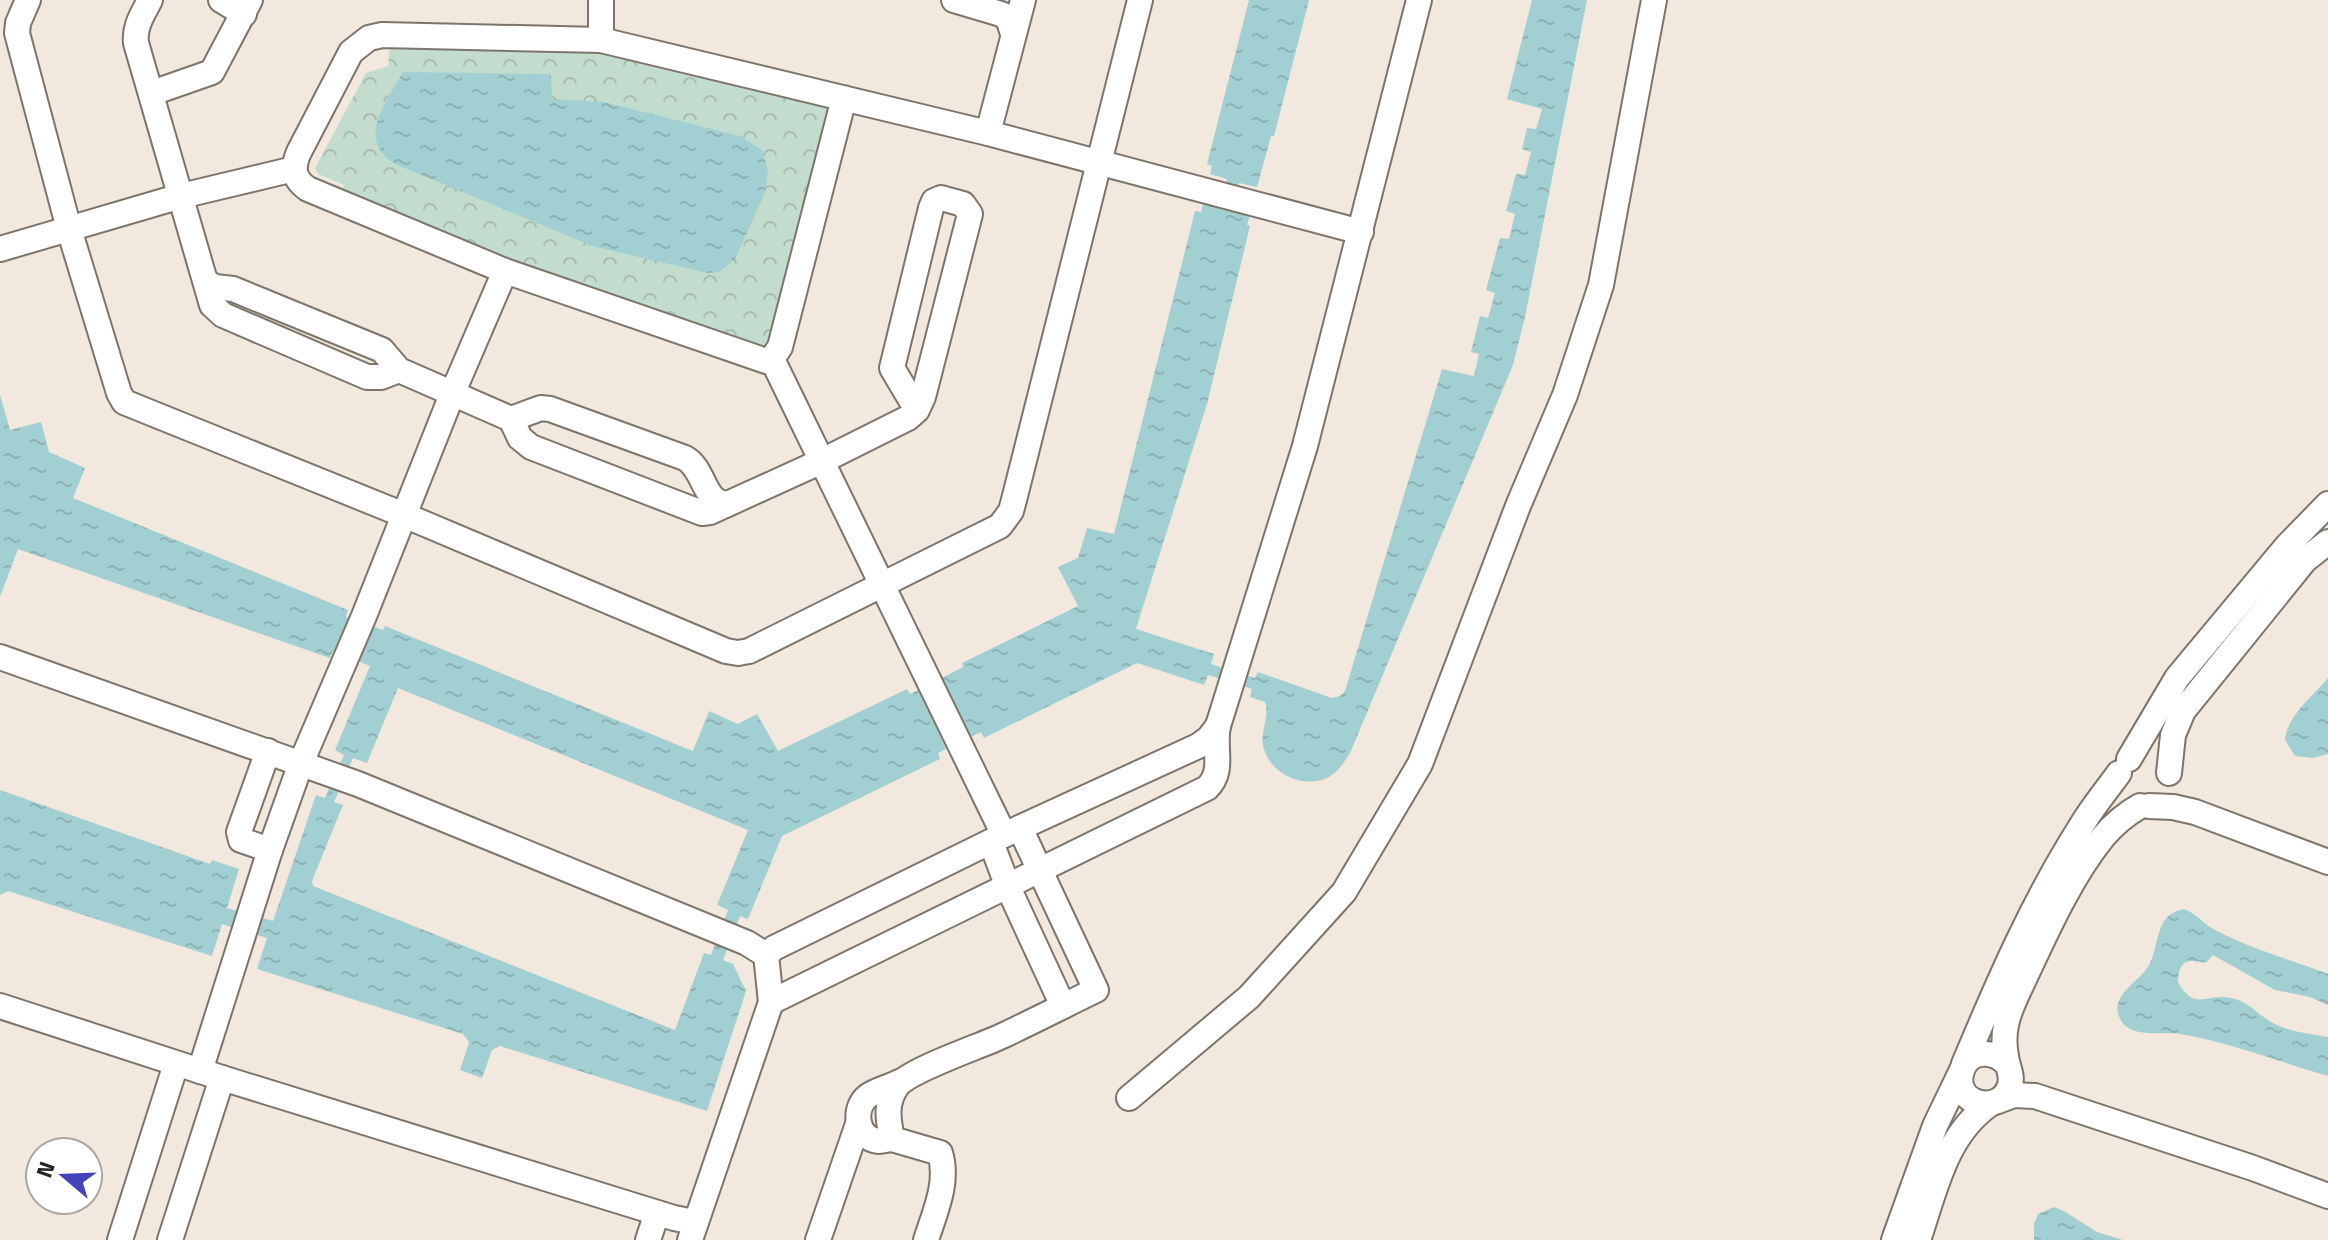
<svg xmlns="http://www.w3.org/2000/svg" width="2328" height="1240" viewBox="0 0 2328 1240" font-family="'Titillium Web',sans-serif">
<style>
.park{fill:url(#park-crowns)}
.water{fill:url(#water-ripples);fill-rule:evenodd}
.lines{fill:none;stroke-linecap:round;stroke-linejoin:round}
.minor-casing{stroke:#7d746a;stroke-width:28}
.minor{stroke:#fff;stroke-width:24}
</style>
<defs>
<pattern id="park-crowns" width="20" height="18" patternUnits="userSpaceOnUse" patternTransform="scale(2)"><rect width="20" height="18" fill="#c2ddcd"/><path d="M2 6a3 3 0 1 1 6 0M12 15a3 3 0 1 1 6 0" fill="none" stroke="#a7bdb0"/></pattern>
<pattern id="water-ripples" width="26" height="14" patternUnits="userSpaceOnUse" patternTransform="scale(2)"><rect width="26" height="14" fill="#a2d0d2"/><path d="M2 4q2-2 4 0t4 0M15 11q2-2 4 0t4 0" fill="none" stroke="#8cb2b4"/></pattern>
</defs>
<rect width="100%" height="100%" fill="#f2e8dd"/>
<path class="park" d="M390,44L579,47L823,102L828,107V115L774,335L761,348L519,264L341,195L344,185L318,174L315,168L366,73L388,66Z"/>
<g class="water">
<path d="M1249,0H1309L1274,136H1271L1257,187L1239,183L1232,210L1250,215L1247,225L1250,226L1207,404L1136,629L1214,654L1211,664L1255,678L1258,672L1332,698L1340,696L1345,691L1442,369L1474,376L1479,354L1471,352L1480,316L1488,318L1495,293L1486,290L1500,238L1509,239L1515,214L1506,211L1516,174L1525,175L1531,152L1522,149L1527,128L1536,129L1542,109L1507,99L1532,0H1587L1525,317L1513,365L1350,753C1344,762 1339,771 1329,777C1306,789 1274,776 1265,752C1257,734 1271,719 1265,702L1250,697L1252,689L1208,675L1204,685L1137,663L984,738L981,732L971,737L959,713L935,724L946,749L938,753L940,759L782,836L748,919L740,916L723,960L733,964L746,991L707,1111L500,1046L492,1050L482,1078L460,1070L469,1042L463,1034L257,969L267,938L222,924L212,956L8,891L0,895V790L210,864L212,860L239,869L227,908L273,921L316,795L325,798L344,755L335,750L370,666L333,651L330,658L18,549L0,597V395L10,430L41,422L49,452L85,468L73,498L348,610L346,617L383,630L385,626L693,751L709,711L738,724L757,714L778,751L907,689L910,694L918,690L928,711L953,700L942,678L963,667L962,663L1078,606L1058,567L1078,558L1087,528L1114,534L1195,211L1201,212L1203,203L1220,208L1227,179L1210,174L1212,166L1207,164ZM398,688L748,830L717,905L728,910L711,955L704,953L675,1030L313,886L312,881L343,805L334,802L353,758L367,763Z"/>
<path d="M403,72L551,74L552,99L604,102L740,136L762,150L768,171L765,193L735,259L719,272L707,273L592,246L395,164C355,139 386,103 403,72Z"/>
<path d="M2328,678V754L2313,758L2295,756L2285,740C2287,716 2312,697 2328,678Z"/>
<path d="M2184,909C2195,913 2201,921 2210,927C2242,946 2292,960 2328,974V1005L2310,997L2275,990L2213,955L2206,963C2186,958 2179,961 2178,982C2194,1012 2207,993 2231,998C2248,1001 2258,1015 2273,1023C2290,1032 2310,1034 2328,1037V1076C2279,1062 2230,1042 2180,1034C2162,1031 2127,1040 2119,1016C2110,993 2144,980 2151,961C2160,939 2156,914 2184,909Z"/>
<path d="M2054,1207L2064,1211L2097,1232L2123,1240H2034V1224L2038,1214Z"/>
</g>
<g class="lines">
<defs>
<g id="minor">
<path d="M28,0L18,23L17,33L69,229L119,393L124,402L404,515L726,651L738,653L749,651L1000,526L1011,511L1014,500L1140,0"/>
<path d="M150,0C143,14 134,26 136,43L212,305L223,315L367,377H381L399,370"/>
<path d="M221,0L244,14"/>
<path d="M954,0L1001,14L1008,18L1013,34"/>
<path d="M601,40V0"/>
<path d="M152,93L212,72L250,0"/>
<path d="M844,98L780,347L772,359L766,361L505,271L308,189C293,179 292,168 299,152L351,52L369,38L382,35L601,40L988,133L1361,232"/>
<path d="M988,133L1023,0"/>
<path d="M0,249L181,196L294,169"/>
<path d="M206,282L215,287L233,289L382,350L399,370L511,419L520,438L531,447L702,513L710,512L822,461L908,418L917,410L923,397L970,214L963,204L941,198L934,201L931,208L892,368L917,410"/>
<path d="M772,359L1004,835"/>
<path d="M511,419L541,408L550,409L685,458C705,469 703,503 727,504"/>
<path d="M0,657L358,784L747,943L766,955L771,1002L690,1240"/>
<path d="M268,751L239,832L241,840L270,850"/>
<path d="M2129,759L2177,678L2287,546L2328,504"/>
<path d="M2169,773L2173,735L2183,711L2305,560L2328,542"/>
<path d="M2149,806L2173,807L2195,812L2328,862"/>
<path d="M991,842L1008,887L1063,1006"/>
<path d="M766,955L774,948L1004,835L1198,746L1209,738L1218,726"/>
<path d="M771,1002L1207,788C1225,771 1213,749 1218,726L1305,446L1419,0"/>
<path d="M0,1006L222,1078L674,1218L694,1222"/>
<path d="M1964,1064C1998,983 2033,902 2080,828C2091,809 2106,791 2119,773"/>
<path d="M2007,1064C1993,1049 1966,1049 1961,1074C1954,1105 2001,1116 2010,1085C2013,1075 2007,1066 2006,1056C2004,1046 2004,1035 2006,1025C2009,1008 2019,991 2026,975C2048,928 2071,877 2103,837C2114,824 2126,814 2140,806"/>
<path d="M200,1071L270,850L301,763L364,616L453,392L505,271"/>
<path d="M1129,1098L1249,997L1344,892L1420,764L1518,506L1565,395L1601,285L1654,0"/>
<path d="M1998,1101L2014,1095L2035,1096L2253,1168L2328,1196"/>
<path d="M892,1139C888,1139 884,1141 879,1141C856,1139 852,1108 868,1096C876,1090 890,1087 899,1082"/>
<path d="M120,1240L176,1064"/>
<path d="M170,1240L222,1078"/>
<path d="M648,1240L657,1213"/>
<path d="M818,1240L858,1124"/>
<path d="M926,1240C935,1212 949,1182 940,1153L892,1139C888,1119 885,1103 897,1086C909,1070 981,1046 1002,1036C1034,1021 1065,1005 1096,990L1020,828"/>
<path d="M1894,1240L1935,1126L1961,1072"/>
<path d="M1918,1240C1935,1191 1945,1135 1990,1104"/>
</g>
</defs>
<use href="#minor" class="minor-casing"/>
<use href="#minor" class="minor"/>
</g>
<g transform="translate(64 1176) rotate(289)"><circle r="38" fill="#ffffff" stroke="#a9a7a5" stroke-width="2"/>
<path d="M0-6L14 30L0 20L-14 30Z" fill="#4444ba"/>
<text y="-12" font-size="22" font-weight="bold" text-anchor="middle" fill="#27231f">N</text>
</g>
</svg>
